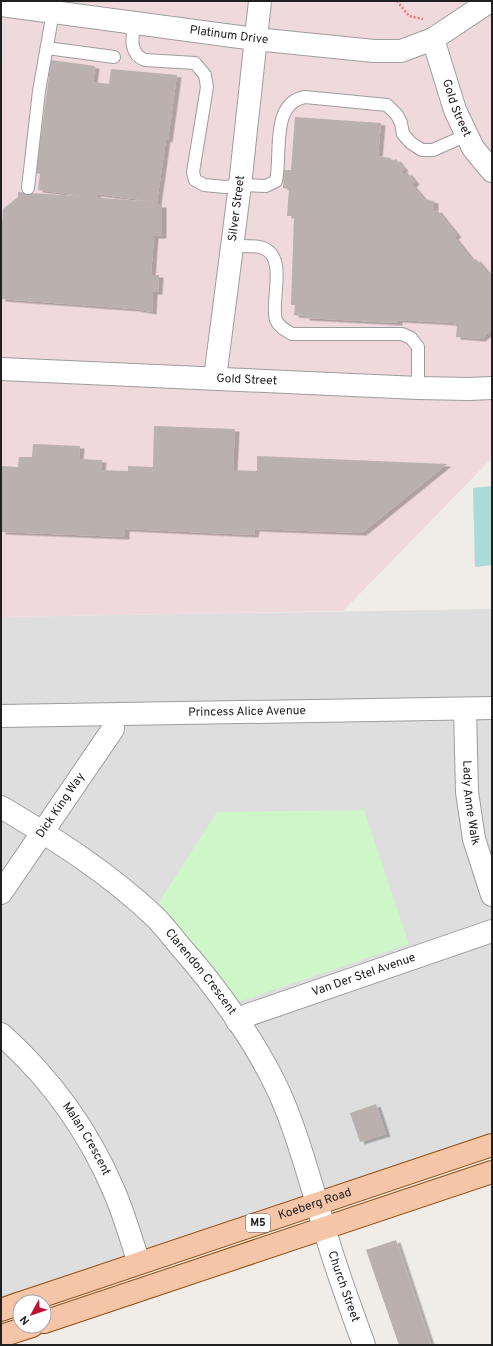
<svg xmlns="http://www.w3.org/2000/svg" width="493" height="1346" viewBox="0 0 493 1346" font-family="Overpass,sans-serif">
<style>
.residential{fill:#dedede}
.commercial{fill:#efd9dc}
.park{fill:#cef6c9}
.parking{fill:#e0e0e0}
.water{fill:#acd9da}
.building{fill:#bab0ad;filter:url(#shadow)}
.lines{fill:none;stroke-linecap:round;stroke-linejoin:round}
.lane-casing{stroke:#9d9d9d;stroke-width:14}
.street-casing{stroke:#9d9d9d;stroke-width:24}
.primary-casing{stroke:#914b0c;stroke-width:24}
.path{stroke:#f07984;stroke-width:2.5;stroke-dasharray:2 2;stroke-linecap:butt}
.lane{stroke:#fff;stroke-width:12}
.street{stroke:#fff;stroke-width:22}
.primary{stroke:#f5c5a8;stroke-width:22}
.labels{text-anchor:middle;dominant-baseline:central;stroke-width:4;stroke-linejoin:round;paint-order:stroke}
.shield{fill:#fff;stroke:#636363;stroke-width:1}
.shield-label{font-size:11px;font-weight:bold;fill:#202020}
.street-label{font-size:12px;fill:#202020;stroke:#fff}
</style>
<defs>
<filter id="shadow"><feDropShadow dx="4.5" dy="2.5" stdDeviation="0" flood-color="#0004"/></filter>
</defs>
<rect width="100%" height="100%" fill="#f0ece8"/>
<path class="residential" d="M492,609V1145L5,1308L1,1296V617Z"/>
<path class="commercial" d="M1,1H492V458L343,611L1,617Z"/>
<path class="park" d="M364,810L409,944L238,1002L157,905L217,812Z"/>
<path class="parking" d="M1,24L7,25L1,73Z"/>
<path class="water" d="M492,486V565L475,567L473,488Z"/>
<g class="building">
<path d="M51,60L95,66L93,82L109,84L111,69L177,75L168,140L166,139L157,202L97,194L96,198L38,190L40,174L36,173Z"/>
<path d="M295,117L381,123L378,156L390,158L393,161L396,159L404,169L401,171L404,175L407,172L415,182L412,185L424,199L434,201V212L437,210L457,235L454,237L473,261L476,259L492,278V330L481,339L456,337L457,327L454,323L398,320V323L305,318V316L294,315L295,305H291L294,216H287L289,189L283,188L284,170H291Z"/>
<path d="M18,192L157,202V205H162V236H154L151,275H159L158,292H153L152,312L135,309L1,299V239L3,209L18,197Z"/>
<path d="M154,426L235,429L233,470L257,471V456L447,464L362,533L255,529L254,535L125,529V537L1,532V466L18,467L19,457H32L33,444L80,446L79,459L102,460L101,470L128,471V466L153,467Z"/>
<path d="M376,1104L386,1134L360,1142L350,1113Z"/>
<path d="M396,1240L431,1345H399L366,1250Z"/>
</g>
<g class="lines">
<defs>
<g id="lane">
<path d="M134,23C132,38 129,54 145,60L195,63L205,75L207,87L193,172L195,180L204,185L225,187L240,185L266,186L276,181C282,155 270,103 305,97L387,105L397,115L401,123L403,134L411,143L422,150H433L467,135"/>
<path d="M47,48L114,57"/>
<path d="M28,188L39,91L53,12"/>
<path d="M232,246C241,246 254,245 263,248C288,257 270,302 276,320C279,327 285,330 292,334H402L411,338L418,347V388"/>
</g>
<g id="street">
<path id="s1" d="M1,5L255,39L374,51H401L433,39L490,1"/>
<path id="s2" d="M433,39L455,110L473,148L492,171"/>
<path id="s3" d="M1,369L418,388L469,389L492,388"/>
<path id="s4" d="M215,378L240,185L260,1"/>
<path id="s5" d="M465,709L467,792L474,839L492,895"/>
<path id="s6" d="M1,716L492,708"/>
<path id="s7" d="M1,807C55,839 109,873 155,917C163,925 171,935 179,945C219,990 265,1054 287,1111C302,1149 312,1188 324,1227C335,1267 350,1306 364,1345"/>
<path id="s8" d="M1,893L113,729L112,715"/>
<path id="s9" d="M237,1021L248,1015L492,931"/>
<path id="s10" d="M1,1034C50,1078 88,1130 114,1191C124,1214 131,1239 139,1263"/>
</g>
<g id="primary">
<path id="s11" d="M24,1302L492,1145"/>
<path d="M1,1310L20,1303"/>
<path d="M44,1322L492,1172"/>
<path d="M1,1336L32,1326"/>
</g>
</defs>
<use href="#lane" class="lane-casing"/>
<use href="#street" class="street-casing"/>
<use href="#primary" class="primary-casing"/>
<path class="path" d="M397,1L409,16L423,19"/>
<use href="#lane" class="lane"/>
<use href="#street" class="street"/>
<use href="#primary" class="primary"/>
</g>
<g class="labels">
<rect class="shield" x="246" y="1214" width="24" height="18" rx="3"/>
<g class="shield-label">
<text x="258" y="1223">M5</text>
</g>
<g class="street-label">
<text stroke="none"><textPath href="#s1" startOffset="230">Platinum Drive</textPath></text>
<text stroke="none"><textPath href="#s2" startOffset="73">Gold Street</textPath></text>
<text stroke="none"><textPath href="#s4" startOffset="171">Silver Street</textPath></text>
<text stroke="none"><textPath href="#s3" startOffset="246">Gold Street</textPath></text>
<text stroke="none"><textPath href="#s6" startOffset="246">Princess Alice Avenue</textPath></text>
<text stroke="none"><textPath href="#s5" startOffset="94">Lady Anne Walk</textPath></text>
<text stroke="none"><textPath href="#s8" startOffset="106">Dick King Way</textPath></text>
<text stroke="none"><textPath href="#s7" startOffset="261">Clarendon Crescent</textPath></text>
<text stroke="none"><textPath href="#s9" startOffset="135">Van Der Stel Avenue</textPath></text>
<text stroke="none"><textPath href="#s10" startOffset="136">Malan Crescent</textPath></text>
<text stroke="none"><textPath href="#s11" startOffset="307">Koeberg Road</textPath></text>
<text stroke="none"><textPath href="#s7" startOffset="610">Church Street</textPath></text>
</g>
</g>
<rect width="493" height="1346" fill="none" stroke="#202020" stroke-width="4"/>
<g transform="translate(32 1314) rotate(230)"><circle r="19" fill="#ffffff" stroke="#a6a6a6"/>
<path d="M0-3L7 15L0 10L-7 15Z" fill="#c20f32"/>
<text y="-6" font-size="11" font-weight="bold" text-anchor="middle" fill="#202020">N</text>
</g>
</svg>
